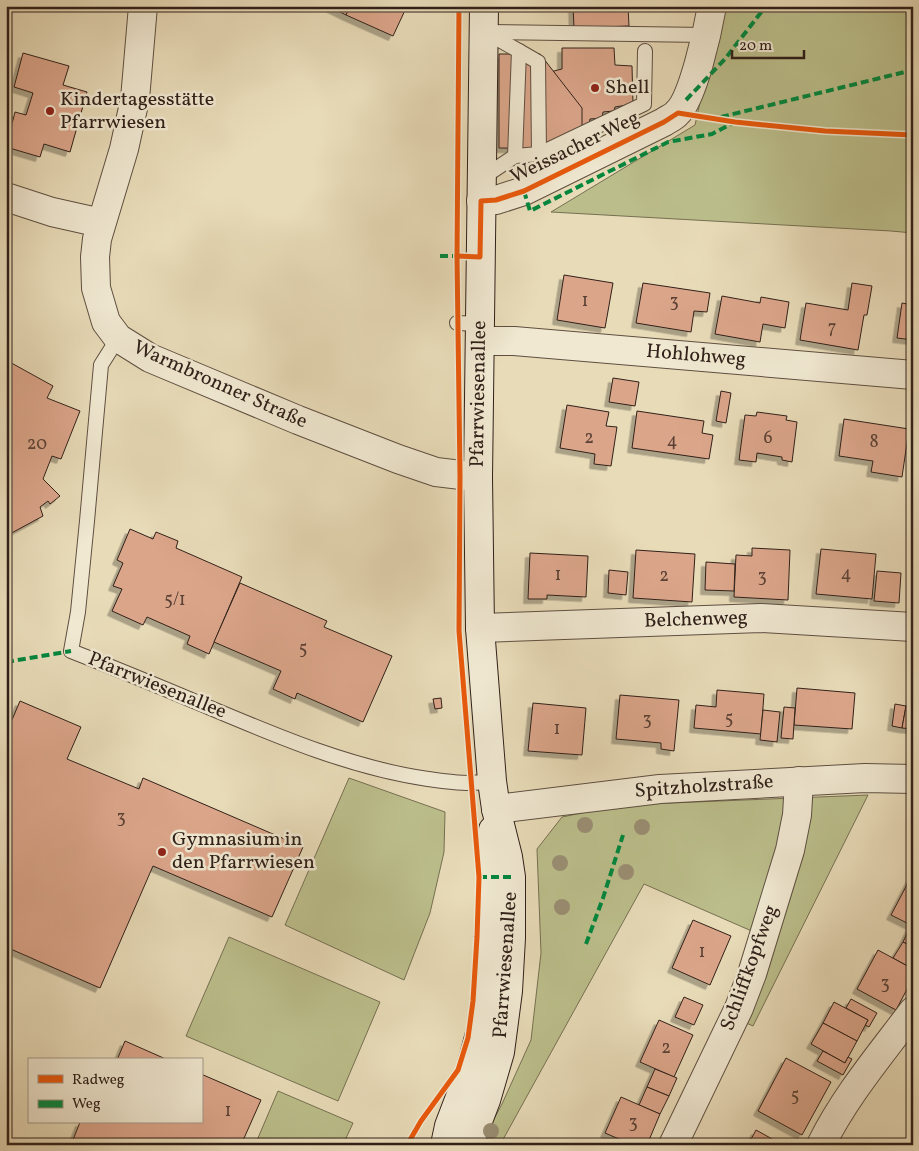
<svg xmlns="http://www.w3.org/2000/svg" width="919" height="1151" viewBox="0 0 919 1151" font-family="Vollkorn,serif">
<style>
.green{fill:#bbbe8b;stroke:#766f52}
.building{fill:#dba58a;stroke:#302019;filter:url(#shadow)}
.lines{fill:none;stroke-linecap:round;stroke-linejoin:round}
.lane-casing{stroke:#5e4f41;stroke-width:16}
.street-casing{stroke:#5e4f41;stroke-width:30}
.secondary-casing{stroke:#302019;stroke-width:30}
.lane{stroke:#f0e8d1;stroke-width:14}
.street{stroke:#f0e8d1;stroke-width:28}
.secondary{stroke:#f0e8d1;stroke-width:28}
.quiet{stroke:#00873e;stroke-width:4;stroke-dasharray:8 4;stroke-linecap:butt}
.cycleway-casing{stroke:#f0e8d1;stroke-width:8}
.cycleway{stroke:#e8590c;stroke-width:5}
.tree{fill:#9a8e73}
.poi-dot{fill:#8f2418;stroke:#f0e8d1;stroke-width:2}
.labels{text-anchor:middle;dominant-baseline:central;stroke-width:5;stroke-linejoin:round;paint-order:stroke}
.number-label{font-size:18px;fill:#5b4135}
.poi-label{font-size:20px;fill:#302019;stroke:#f0e8d1;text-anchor:start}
.street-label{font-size:20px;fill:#302019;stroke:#f0e8d1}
</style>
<defs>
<filter id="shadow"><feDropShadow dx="-4.5" dy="4.5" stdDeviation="0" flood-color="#0004"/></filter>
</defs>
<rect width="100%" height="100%" fill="#e8dbb8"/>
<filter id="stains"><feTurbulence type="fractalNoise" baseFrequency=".004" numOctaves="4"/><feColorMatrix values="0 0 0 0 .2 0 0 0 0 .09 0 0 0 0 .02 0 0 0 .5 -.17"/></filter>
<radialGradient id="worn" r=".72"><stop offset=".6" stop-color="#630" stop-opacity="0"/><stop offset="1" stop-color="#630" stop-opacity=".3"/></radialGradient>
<g class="green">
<path d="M721,6H913V233L891,231L551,212L695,125Z"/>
<path d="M349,778L445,812L444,852L430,913L404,980L285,925Z"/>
<path d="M868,795L753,1026L744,1022L770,939L644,884L500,1145H480L502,1104L531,1040L541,953L537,849L562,817L621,805Z"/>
<path d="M229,937L380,1002L338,1101L186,1036Z"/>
<path d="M278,1091L353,1123L343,1145H255Z"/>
</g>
<g class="building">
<path d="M328,6H350L346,15Z"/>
<path d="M350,6H407L393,36L346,15Z"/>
<path d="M573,6H628L629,26L574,28Z"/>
<path d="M562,48H614L615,65L632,66L633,104L615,107L614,111L603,112L602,118L590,119L589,126L571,125L569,106L546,73L562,69Z"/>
<path d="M23,53L69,66L63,85L87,92L70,152L44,144L40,157L6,147L15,112L26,115L33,93L14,87Z"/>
<path d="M499,54H540L582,108V149L499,148Z"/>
<path d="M564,275L613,283L605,328L557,320Z"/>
<path d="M643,283L710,293L707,312L694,311L691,332L636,323Z"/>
<path d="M852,283L872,286L867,315H864L858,350L800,340L806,303L848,310Z"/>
<path d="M722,296L760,303L761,297L789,302L785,328L763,324L760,342L715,334Z"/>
<path d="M902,303L913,305V340L897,338Z"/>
<path d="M6,360L53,386L47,398L80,411L61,459L52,456L43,479L60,496L50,504L48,501L40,507L43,516L6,536V464L9,463L6,433Z"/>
<path d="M613,378L639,382L635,406L609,402Z"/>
<path d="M721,391L731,393L726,423L716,421Z"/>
<path d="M567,405L609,412L606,426L617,427L611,466L594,464L595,454L560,448Z"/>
<path d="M637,411L704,421L702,433L713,435L709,459L632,448Z"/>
<path d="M757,412L787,416L786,420L797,422L792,462L782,460V457L757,453L756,462L739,460L745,415L756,416Z"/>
<path d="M844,419L909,429L902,477L871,472L873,461L839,456Z"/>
<path d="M130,529L153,539L156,532L178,541L176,548L242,577L209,654L187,644L190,636L147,617L143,625L112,611L122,589L113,586L123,563L117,560Z"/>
<path d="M752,548L790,550L788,600L734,597L736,555L752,556Z"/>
<path d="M821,549L876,554L872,599L816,594Z"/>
<path d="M636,550L695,554L692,602L633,598Z"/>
<path d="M530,553L588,556L586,597L547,595V599H528Z"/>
<path d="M706,562L735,564L734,591L705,590Z"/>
<path d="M609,570L628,572L626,595L608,593Z"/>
<path d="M877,571L901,573L899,603L874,601Z"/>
<path d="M240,583L327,621L324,627L392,656L363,722L297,693L295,699L273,689L281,671L214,642Z"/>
<path d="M797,688L855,693L852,729L794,725Z"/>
<path d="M717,690L764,694L761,734L694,728L696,705L716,707Z"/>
<path d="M620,695L679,700L674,751L661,749V743L616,739Z"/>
<path d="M441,698L442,708L435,709L433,699Z"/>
<path d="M20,701L81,727L67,759L139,789L143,778L303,847L272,917L153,866L100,988L6,947V734Z"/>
<path d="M533,703L586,708L582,755L528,751Z"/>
<path d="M895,704L906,706L902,728L892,726Z"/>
<path d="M906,706L913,707V729L902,728Z"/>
<path d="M784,707L795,708L793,739L781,738Z"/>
<path d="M763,710L780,712L777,742L760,740Z"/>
<path d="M911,877H913V926L891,915Z"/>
<path d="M693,920L731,936L710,985L672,968Z"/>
<path d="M911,925L913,926V947L903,942Z"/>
<path d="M903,942L913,947V969L893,958Z"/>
<path d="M878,950L913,969V978L896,1010L857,989Z"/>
<path d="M684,997L703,1005L694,1025L675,1017Z"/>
<path d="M851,999L877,1013L869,1027L865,1025L868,1020L846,1008Z"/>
<path d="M834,1002L868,1020L857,1041L823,1023Z"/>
<path d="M659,1020L693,1035L674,1077L640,1062Z"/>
<path d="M823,1023L857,1041L845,1063L811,1044Z"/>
<path d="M125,1041L168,1060H117Z"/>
<path d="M823,1051L845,1063L848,1057L852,1059L843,1075L817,1061Z"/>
<path d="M786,1058L831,1082L802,1135L758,1111Z"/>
<path d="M655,1069L677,1078L669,1096L647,1087Z"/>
<path d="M201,1074L261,1100L241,1145H71L80,1122H201Z"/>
<path d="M647,1087L669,1096L660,1114L639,1105Z"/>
<path d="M621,1097L660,1114L647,1145H633L605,1133Z"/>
<path d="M756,1130L783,1145H748Z"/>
</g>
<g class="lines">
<defs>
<g id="lane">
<path d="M484,32L706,35"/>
<path d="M487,33L519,51L515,156"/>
<path d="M519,51L538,62L539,154"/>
<path d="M482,178L515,156L539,154L644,104L645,51"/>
<path d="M457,323L480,324"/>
<path d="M118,338L101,365L87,521L78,612L71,651C117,669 163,688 208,707C279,737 352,768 428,779C451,782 469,785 492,781"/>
</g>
<g id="street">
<path d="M143,6L135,99L124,149L97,239L95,257L96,288L106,322L118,338L150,358L298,420L398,459L436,472L478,477"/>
<path d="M6,197L52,212L101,223"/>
<path d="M481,201L496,200L524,191L664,122C668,119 674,117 677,113C693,99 708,29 712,6"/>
<path d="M480,341H514L913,375"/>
<path d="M480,628L761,618L913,627"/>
<path d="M496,809L660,789L865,778L913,779"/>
<path d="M673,1145L739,1008L752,974L790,850L797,815L799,781"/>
<path d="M821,1145C845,1096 881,1054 913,1011"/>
</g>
<g id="secondary">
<path d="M445,1145L449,1126L470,1071L482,1026L487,979L493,830"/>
<path d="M464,1145L473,1134L486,1100L500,1052L508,991L511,938V877L508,857L496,809L492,781L480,628L478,477L484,6"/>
</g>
</defs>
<use href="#lane" class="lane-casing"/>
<use href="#street" class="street-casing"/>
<use href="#secondary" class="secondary-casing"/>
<use href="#lane" class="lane"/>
<use href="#street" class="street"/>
<use href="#secondary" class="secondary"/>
<g class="quiet">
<path d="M686,100L725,59L766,6"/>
<path d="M721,117L913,70"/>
<path d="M524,191L530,211L668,142L712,134L733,123"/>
<path d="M440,256H460"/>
<path d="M6,662L71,651"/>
<path d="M479,877H511"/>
<path d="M586,944L603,898L623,835"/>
</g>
<defs>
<g id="cycleway">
<path d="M457,256L480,257L481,201L496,200L524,191L664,122L678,113L735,122L825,131L913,135"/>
<path d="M407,1145L421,1121L458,1070L468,1038L473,1001L477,937L479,877L459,631L460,476L457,256L459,6"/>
</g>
</defs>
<use href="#cycleway" class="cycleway-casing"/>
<use href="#cycleway" class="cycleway"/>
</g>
<g class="tree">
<circle cx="585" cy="825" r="8"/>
<circle cx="642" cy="827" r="8"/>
<circle cx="560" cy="863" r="8"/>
<circle cx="626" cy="872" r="8"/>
<circle cx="562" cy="907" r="8"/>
<circle cx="491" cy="1131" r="8"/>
</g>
<g class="poi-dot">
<circle cx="595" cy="88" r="5"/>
<circle cx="50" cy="111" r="5"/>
<circle cx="162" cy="852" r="5"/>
</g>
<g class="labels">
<g class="number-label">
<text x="585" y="301">1</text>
<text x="674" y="302">3</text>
<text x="832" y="328">7</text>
<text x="589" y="438">2</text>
<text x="768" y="438">6</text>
<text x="672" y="441">4</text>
<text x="874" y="442">8</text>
<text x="37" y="444">20</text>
<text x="846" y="574">4</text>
<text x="558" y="575">1</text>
<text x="664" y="576">2</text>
<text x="762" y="577">3</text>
<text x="175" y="600">5/1</text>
<text x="303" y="649">5</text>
<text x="729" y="719">5</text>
<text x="647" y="720">3</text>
<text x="557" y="729">1</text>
<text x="121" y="818">3</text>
<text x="702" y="952">1</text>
<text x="885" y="984">3</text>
<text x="666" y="1048">2</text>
<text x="795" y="1096">5</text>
<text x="228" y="1111">1</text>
<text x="633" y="1123">3</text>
</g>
<g class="poi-label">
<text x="605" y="88">Shell</text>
<text x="60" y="100">Kindertagesstätte<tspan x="60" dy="23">Pfarrwiesen</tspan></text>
<text x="172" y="840">Gymnasium in<tspan x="172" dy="23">den Pfarrwiesen</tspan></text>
</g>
<g class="street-label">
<text transform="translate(575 148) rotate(-26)">Weissacher Weg</text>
<text transform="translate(696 356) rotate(5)">Hohlohweg</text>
<text transform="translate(220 385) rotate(24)">Warmbronner Straße</text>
<text transform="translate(479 394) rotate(-89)">Pfarrwiesenallee</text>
<text transform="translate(696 620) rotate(-2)">Belchenweg</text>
<text transform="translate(157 686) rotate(22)">Pfarrwiesenallee</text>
<text transform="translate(704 787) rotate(-4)">Spitzholzstraße</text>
<text transform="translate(506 965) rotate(-86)">Pfarrwiesenallee</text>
<text transform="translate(750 968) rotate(-70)">Schliffkopfweg</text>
</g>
</g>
<rect width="919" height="1151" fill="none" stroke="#e8dbb8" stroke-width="25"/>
<rect x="8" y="8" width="904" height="1136" fill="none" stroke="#302019" stroke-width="2.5"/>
<rect x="12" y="12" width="894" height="1126" fill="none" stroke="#302019"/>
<rect x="28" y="1058" width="175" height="65" fill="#f0e8d1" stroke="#a39887"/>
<rect x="38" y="1075" width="25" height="8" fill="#e8590c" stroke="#a39887"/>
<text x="72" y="1084" font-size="15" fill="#302019">Radweg</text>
<rect x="38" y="1100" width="25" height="8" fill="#00873e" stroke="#a39887"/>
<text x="72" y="1108" font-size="15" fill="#302019">Weg</text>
<path d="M732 50v8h72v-8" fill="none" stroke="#302019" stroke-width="2.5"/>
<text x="739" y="50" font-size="15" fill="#302019" stroke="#f0e8d1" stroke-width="4" paint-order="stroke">20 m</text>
<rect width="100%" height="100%" filter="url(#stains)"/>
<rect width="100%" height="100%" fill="url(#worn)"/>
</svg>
